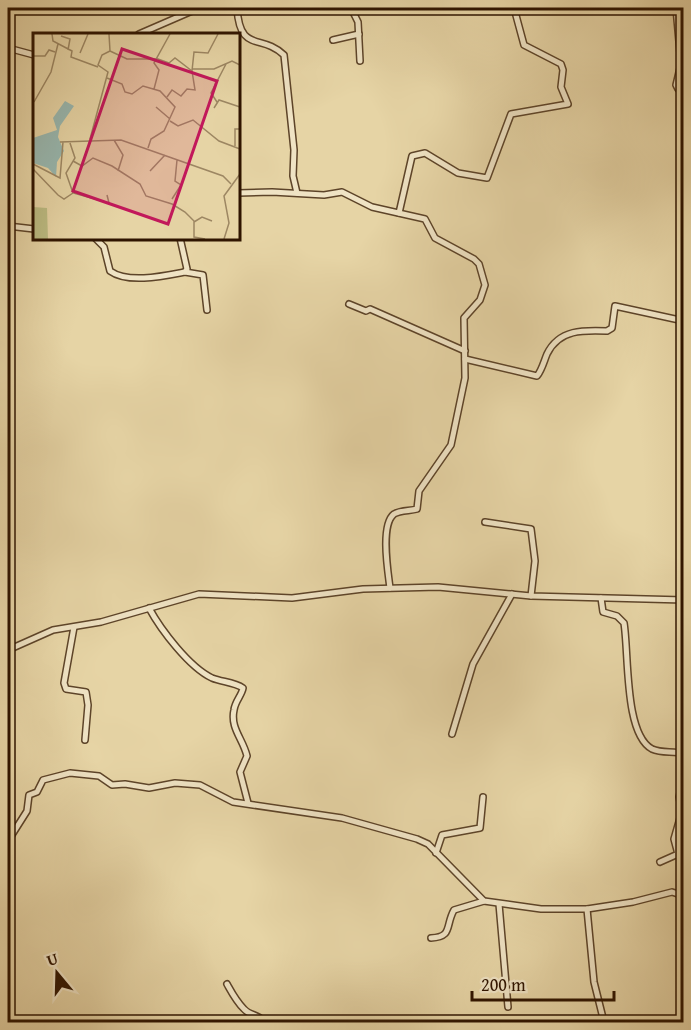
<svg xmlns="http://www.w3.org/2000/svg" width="691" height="1030" viewBox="0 0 691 1030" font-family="'Gentium Book Plus',serif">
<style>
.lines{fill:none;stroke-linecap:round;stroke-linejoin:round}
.minor-casing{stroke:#5d4429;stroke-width:8}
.minor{stroke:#efe3c4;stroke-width:5}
.inset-road{fill:none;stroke:#9d8763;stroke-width:1.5}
.view{fill:#c2185b;fill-opacity:0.15;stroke:#c2185b;stroke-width:3}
.inset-edge{fill:none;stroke:#2f1400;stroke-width:3}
</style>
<rect width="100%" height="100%" fill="#e6d4a5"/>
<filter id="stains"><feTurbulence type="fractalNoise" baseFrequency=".00333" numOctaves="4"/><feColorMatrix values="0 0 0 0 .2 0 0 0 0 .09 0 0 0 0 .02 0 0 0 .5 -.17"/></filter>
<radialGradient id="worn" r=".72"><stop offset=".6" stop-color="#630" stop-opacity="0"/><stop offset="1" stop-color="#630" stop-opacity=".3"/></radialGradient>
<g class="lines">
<defs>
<g id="minor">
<path d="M237,8C240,54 261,33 284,55L294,150L293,176L297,193"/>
<path d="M351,8L358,22L360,61"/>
<path d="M676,8L681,64L676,85L678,89L684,90"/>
<path d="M139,34L199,8"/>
<path d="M333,40L359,34"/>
<path d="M8,48L34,55"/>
<path d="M238,193L272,192L324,195L342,192L372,207L425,219L435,238L474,259L479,264L485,285L480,300L464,318L465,378L451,445L419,491L417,509C410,511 400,510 394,514C380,525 388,572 390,588"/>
<path d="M399,213L412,156L425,153L458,173L487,178L511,114L568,104L561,87L563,70L561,64L524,45L514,8"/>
<path d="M8,226L34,229"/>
<path d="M95,238L104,247L110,271C128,284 164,276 185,272L187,269L180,238"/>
<path d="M185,272L203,275L207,310"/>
<path d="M349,304L366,311L370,309L465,351"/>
<path d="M465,359L537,376C542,370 544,361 547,354C559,329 584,330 607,331L612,328L615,306L684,321"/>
<path d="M485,522L531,529L535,561L531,596"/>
<path d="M601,598L603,612L617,616L624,623C629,653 624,734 652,749C663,754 674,750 684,754"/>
<path d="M149,608C161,630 189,667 212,678C222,682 234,682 243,688C242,695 235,701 234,710C230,728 243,739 247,756L240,772L248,803"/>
<path d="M74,627L64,683L66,689L86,692L88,705L85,740"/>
<path d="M8,650L53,630L101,622L199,594L292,598L363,589L438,587L531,596L684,600"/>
<path d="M452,734L473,664L512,594"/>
<path d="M8,841L27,811L29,795L37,792L43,780L70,773L99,776L112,785L125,784L149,788L175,783L200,785L233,802L342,818L417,839L428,844L484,901L541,909H587L633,902L672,892L678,894L684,903"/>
<path d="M436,853L442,835L480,828L483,797"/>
<path d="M660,862L678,854L674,839L682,811L679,797L684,777"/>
<path d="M499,904L508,1007"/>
<path d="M587,909L594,982L603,1018"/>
<path d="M431,938C453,937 445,926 454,910L484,901"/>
<path d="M227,984C232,993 236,1001 244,1009C250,1016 259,1014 264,1022"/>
</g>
</defs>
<use href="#minor" class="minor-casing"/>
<use href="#minor" class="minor"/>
</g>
<g transform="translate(33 33)">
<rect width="207" height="207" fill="#e6d4a5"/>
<path d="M0,174L14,175L15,206H0Z" fill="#bbbb82"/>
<path d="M32,68L41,73L27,93L25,104L31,118L24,129L23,144L15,135L0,130V105L24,97L20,85Z" fill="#98b7af"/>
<path class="inset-road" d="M19,1L20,8L39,18L38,24L65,34M28,3L37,6L35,17M77,18L94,26H125L136,30L142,25L159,38M47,20L55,1M0,23H12L16,17L22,19M159,36H181L199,28L207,32M74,45L89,51L92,59L99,61L110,53L127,58L142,74L131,98L118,106L115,115M121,56L126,37L121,30L137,1M134,64L139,57L148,63L154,56L162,57L159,38L161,19L175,20L185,1M1,69L18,39L25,11M184,69L178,60L193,31M123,74L137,86M181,75L186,67L207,74M137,88L145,93L160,87L186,108L207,116M57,106L75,39L65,32L69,22L77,18L76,1M81,107L90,122L85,138M27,109L88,107L190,143L198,151M37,110L42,125L33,140L40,160L76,170L74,162M202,113V96H207M40,128L49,133L60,125L79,133L107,151L113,163L139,171L152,179L161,188V204L172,206M0,131L27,145L30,109M0,136L25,162L31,166L40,160M117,138L132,122M139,166L148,152L142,148L144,127M161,189L169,184L179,188M191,206L196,190L191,163L207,141"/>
<path class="view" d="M89,16L184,48L135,191L40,158Z"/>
<rect width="207" height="207" class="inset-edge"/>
</g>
<rect width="691" height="1030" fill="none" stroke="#e6d4a5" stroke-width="30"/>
<rect x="9" y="9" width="673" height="1012" fill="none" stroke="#2f1400" stroke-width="3"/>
<rect x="15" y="15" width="661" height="1000" fill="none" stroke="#2f1400" stroke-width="1.5"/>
<g transform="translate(57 973) rotate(341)" stroke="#efe3c4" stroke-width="4.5" paint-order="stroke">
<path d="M0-4.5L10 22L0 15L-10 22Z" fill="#2f1400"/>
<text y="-9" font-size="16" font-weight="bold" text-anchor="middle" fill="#2f1400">U</text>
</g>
<path d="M472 991v9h142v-9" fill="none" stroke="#2f1400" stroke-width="3"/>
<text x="481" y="991" font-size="18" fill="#2f1400" stroke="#efe3c4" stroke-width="4.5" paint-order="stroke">200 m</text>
<rect width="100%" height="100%" filter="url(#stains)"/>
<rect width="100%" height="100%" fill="url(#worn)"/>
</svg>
